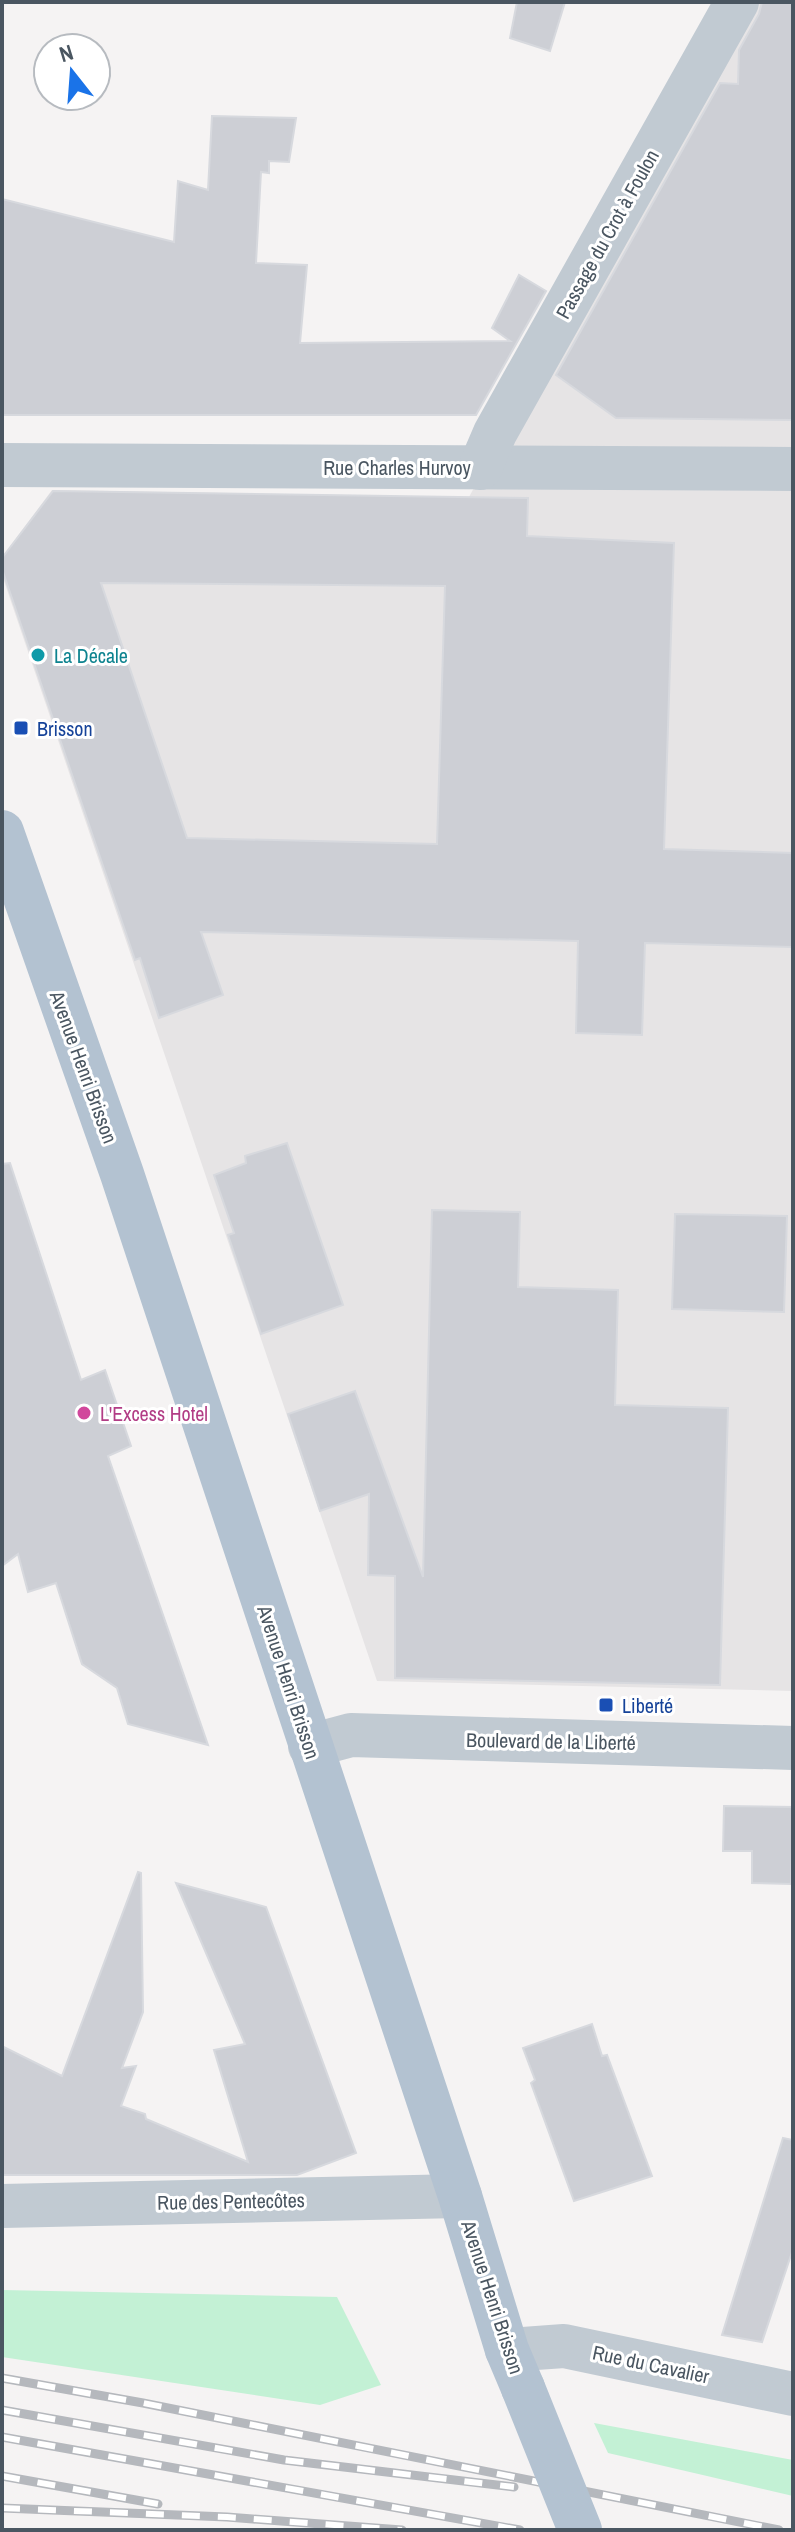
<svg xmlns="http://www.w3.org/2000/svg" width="795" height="2532" viewBox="0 0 795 2532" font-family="'Archivo Narrow',sans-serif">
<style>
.education{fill:#e6e4e5}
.green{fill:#c3f1d5}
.building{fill:#cdcfd5;stroke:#d7d9de;stroke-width:2;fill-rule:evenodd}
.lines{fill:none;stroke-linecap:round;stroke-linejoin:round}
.minor{stroke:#c1cad2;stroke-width:44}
.major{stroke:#b3c2d1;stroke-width:44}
.rail-casing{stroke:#b5b8bd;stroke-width:9}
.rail{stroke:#fff;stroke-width:6;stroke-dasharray:18;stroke-linecap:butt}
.major-bridge{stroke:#b3c2d1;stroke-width:44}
.culture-dot{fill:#0f9aa8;stroke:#fff;stroke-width:3}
.transit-dot{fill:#1a4fb4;stroke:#fff;stroke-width:3}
.hotel-dot{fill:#d1479c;stroke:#fff;stroke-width:3}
.labels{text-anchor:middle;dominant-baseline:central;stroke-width:6;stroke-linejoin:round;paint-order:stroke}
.street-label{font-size:20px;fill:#4a5661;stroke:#fff}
.culture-label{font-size:20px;fill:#0d838f;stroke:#fff;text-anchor:start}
.transit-label{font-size:20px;fill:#164399;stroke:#fff;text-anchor:start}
.hotel-label{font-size:20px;fill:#b23c85;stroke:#fff;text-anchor:start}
</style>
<rect width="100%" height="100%" fill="#f5f3f3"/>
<path class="education" d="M737,2H793V1691L377,1681L2,575V557L52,490L469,497Z"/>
<g class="green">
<path d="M2,2290L337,2297L381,2385L320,2405L2,2357Z"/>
<path d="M594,2423L793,2460V2496L608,2453Z"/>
</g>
<g class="building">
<path d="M517,2H565L550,51L510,38Z"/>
<path d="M762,2H793V420L616,418L556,375L720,83L738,84L739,50L759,14Z"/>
<path d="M212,116L296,118L289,162L269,161V173L261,172L256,263L307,265L300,343L510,341L492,328L519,275L546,291L476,415H2V199L174,242L178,181L208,190Z"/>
<path d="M53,491L528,498L527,536L674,543L664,849L793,853V947L645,943L642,1035L576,1033L578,941L201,932L223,995L159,1018L140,958L135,960L2,569V558ZM101,583L445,586L437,844L187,838Z"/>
<path d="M287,1143L343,1305L261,1334L228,1235L234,1233L214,1175L246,1163L245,1156Z"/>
<path d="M10,1163L81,1380L105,1370L131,1446L108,1456L208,1745L128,1724L117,1688L82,1664L56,1583L28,1592L18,1554L2,1566V1164Z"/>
<path d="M432,1210L520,1212L518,1287L618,1290L615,1405L728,1408L720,1685L395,1678V1576L368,1575L369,1494L320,1511L288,1414L355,1391L423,1577Z"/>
<path d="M675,1214L787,1216L784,1312L672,1309Z"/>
<path d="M724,1806L793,1807L791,1884L752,1883V1851H723Z"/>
<path d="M138,1872L141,1873L143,2012L122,2068L136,2066L121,2106L145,2114L146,2119L248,2162L214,2050L245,2044L176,1883L266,1907L356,2153L297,2175H2V2046L62,2076Z"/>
<path d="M592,2024L602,2056L607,2055L652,2176L574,2201L531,2083L535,2080L523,2048Z"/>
<path d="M783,2138L793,2140V2249L762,2342L722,2335Z"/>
</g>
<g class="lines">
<g class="minor">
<path d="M2,465L793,469"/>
<path d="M480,468L495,433L737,2"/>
<path d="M310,1746L351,1735L793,1748"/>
<path d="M2,2206L460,2196"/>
<path d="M507,2350L564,2346L793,2394"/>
</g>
<path class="major" d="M2,832L122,1174L460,2196L507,2350L523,2388"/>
<defs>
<g id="rail">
<path d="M2,2378L143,2403L779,2530"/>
<path d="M2,2410L284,2460L514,2487"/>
<path d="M2,2437L520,2530"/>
<path d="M2,2476L158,2504"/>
<path d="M2,2508L227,2517L402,2530"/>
</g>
</defs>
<use href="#rail" class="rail-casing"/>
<use href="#rail" class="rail"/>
<path class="major-bridge" d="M523,2388L580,2530"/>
</g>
<circle class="culture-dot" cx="38" cy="655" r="8"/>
<g class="transit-dot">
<rect x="13" y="720" width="16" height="16" rx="4"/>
<rect x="598" y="1697" width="16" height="16" rx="4"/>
</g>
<circle class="hotel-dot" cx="84" cy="1413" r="8"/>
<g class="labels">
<g class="street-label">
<text transform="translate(607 234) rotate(-61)">Passage du Crot à Foulon</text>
<text x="397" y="467">Rue Charles Hurvoy</text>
<text transform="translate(84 1067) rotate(70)">Avenue Henri Brisson</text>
<text transform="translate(289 1682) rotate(72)">Avenue Henri Brisson</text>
<text transform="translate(551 1741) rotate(1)">Boulevard de la Liberté</text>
<text transform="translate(231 2201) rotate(-1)">Rue des Pentecôtes</text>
<text transform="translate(493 2297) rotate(72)">Avenue Henri Brisson</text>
<text transform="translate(651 2364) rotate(12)">Rue du Cavalier</text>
</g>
<g class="culture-label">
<text x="54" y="655">La Décale</text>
</g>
<g class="transit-label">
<text x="37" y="728">Brisson</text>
<text x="622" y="1705">Liberté</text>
</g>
<g class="hotel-label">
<text x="100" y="1413">L'Excess Hotel</text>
</g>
</g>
<rect width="795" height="2532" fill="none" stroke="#4a5661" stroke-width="8"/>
<g transform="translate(72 72) rotate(343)"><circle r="38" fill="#ffffff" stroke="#b7bbc0" stroke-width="2"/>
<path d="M0-6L14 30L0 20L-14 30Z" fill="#1a73e8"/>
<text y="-12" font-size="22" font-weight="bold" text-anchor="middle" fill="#4a5661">N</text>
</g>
</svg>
